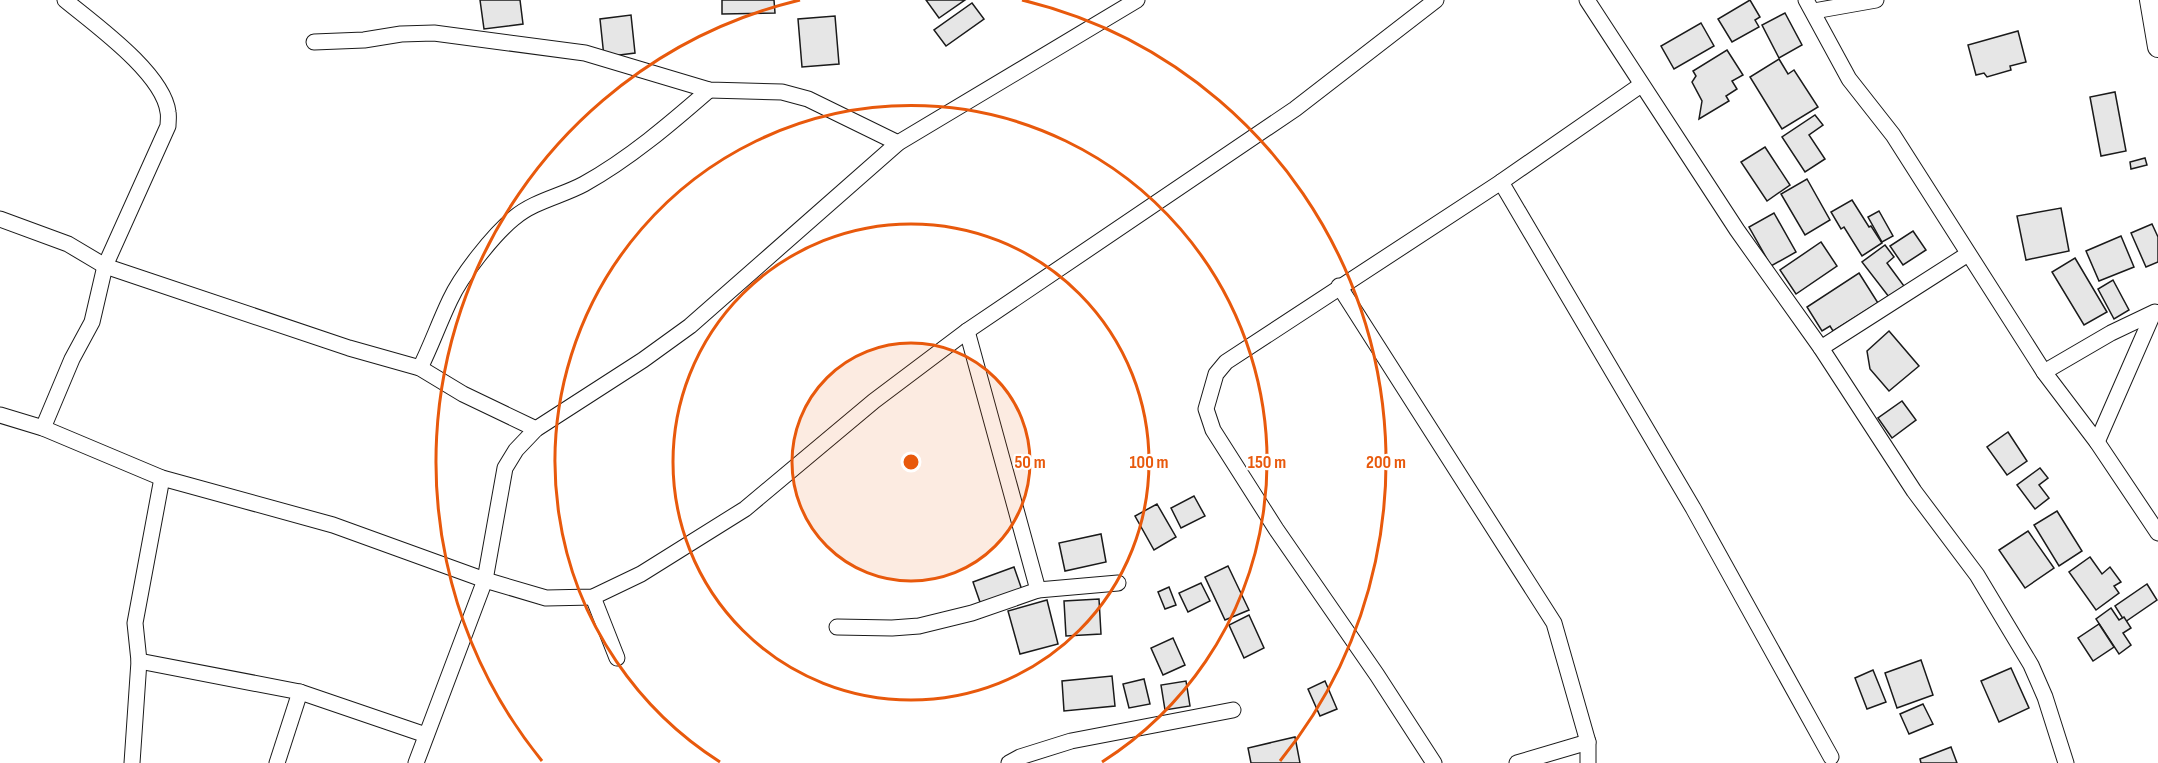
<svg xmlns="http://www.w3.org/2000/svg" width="2158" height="763" viewBox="0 0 2158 763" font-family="'Sofia Sans Condensed',sans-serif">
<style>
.building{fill:#e6e6e6;stroke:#1a1a1a;stroke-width:1.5}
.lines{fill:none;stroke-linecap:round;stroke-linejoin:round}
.street-casing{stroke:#1a1a1a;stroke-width:17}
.secondary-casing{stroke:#1a1a1a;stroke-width:22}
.street{stroke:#fff;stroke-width:15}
.secondary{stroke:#fff;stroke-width:20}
.ring{fill:none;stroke:#e8590c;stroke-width:3}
.centre{fill:#e8590c;stroke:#fff;stroke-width:3}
.ring-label{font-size:18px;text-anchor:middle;font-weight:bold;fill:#e8590c;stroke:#fff;stroke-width:4.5;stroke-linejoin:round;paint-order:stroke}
</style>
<rect width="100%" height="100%" fill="#fff"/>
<g class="building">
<path d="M480,0H520L523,24L484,29Z"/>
<path d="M722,0H774L775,13L722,14Z"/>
<path d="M926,0H965L939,18Z"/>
<path d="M1750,0L1760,17L1755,20L1759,27L1732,42L1718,19Z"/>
<path d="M972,3L984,19L946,46L934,30Z"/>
<path d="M1785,13L1802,45L1779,58L1762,25Z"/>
<path d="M631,15L635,53L604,57L600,19Z"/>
<path d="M835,16L839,64L802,67L798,19Z"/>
<path d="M1701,23L1714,46L1674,69L1661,46Z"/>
<path d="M2018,31L2026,62L2010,66L2011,70L1987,77L1984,73L1976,75L1968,45Z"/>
<path d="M1727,50L1743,75L1732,81L1737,89L1726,96L1729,101L1699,119L1702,101L1692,82L1696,76L1693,71Z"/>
<path d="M1779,59L1788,74L1794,70L1818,107L1782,129L1750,77Z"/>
<path d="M2115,92L2126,151L2101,156L2090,97Z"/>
<path d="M1815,115L1823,125L1809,135L1825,159L1805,172L1782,137Z"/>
<path d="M1765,147L1790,185L1767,201L1741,162Z"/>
<path d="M2145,158L2147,165L2131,169L2130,162Z"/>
<path d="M1807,179L1830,220L1805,235L1781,194Z"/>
<path d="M1852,200L1869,227L1871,226L1882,243L1862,256L1844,227L1841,229L1831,212Z"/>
<path d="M2061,208L2069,251L2026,260L2017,216Z"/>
<path d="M1879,211L1893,236L1882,242L1868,217Z"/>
<path d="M1774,213L1796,252L1771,266L1749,227Z"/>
<path d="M2152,224L2158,237V262L2146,267L2131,233Z"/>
<path d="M1913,231L1926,250L1903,265L1890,246Z"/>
<path d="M2121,236L2134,267L2099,281L2086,251Z"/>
<path d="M1821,242L1837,266L1796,294L1780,270Z"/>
<path d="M1885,245L1894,257L1887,263L1904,286L1889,297L1862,262Z"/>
<path d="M2075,258L2107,312L2084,325L2052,272Z"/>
<path d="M1859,273L1878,303L1833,331L1830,326L1822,331L1807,307Z"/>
<path d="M2113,280L2129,310L2114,319L2098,289Z"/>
<path d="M1889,331L1919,366L1889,391L1870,369L1867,351Z"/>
<path d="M1902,401L1916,420L1892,438L1878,418Z"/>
<path d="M2008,432L2027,461L2007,475L1987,447Z"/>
<path d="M2040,468L2048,478L2039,485L2049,498L2035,509L2017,485Z"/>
<path d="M1194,496L1205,516L1181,528L1171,508Z"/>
<path d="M1157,504L1176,537L1154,550L1135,516Z"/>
<path d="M2057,511L2082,551L2059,566L2034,525Z"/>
<path d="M2028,531L2054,568L2025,588L1999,550Z"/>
<path d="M1101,534L1106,562L1065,571L1059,543Z"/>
<path d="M2090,557L2102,574L2110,567L2121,582L2114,586L2119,593L2096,610L2069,572Z"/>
<path d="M1228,566L1249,610L1225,620L1205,577Z"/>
<path d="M1014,567L1022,590L981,605L973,582Z"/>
<path d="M1201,583L1210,601L1188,612L1179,593Z"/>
<path d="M2147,584L2157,600L2125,622L2115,606Z"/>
<path d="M1169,587L1176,605L1165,609L1158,592Z"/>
<path d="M1099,599L1101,634L1066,636L1064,601Z"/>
<path d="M1047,600L1058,644L1020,654L1008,611Z"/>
<path d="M2111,608L2119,620L2124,617L2131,628L2123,633L2131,645L2119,654L2096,619Z"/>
<path d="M1249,615L1264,648L1244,658L1229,625Z"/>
<path d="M2099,624L2114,647L2093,661L2078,638Z"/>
<path d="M1173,638L1185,665L1163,675L1151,648Z"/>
<path d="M1921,660L1933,695L1897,708L1885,673Z"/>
<path d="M2011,668L2029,708L1999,722L1981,681Z"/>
<path d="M1873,670L1886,702L1867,709L1855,678Z"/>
<path d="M1112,676L1115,706L1064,711L1062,681Z"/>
<path d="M1144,679L1150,704L1129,708L1123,684Z"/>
<path d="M1186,681L1190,706L1165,710L1161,685Z"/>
<path d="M1325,681L1337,709L1320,716L1308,689Z"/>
<path d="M1923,704L1933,724L1909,734L1900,714Z"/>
<path d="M1295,737L1300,763H1251L1248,748Z"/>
<path d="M1951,747L1957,763H1921L1920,759Z"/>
</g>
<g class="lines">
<defs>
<g id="street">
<path d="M1587,0L1737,230L1821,348L1914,491L1977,575L2031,665L2045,697L2066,763"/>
<path d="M1806,0L1849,79L1893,135L2044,372L2097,442L2158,533"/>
<path d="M1814,11L1876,0"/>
<path d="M314,42L364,40L401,34L434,33L585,53L709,90L782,92L808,99L898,143"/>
<path d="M1501,182L1693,508L1831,757"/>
<path d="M0,219L68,244L105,266L349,348L420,368L463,394L536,429"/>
<path d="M1339,286L1554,623L1588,742V763"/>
<path d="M967,331L1038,590"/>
<path d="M1821,348L1968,254"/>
<path d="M420,368C431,346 439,323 450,300C461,276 493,235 514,218C534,201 562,196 584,184C629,159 670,124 709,90"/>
<path d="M2044,372L2111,333L2155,312"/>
<path d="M0,415L43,428L162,478L333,525L485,580L546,598L593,597L641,574L745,509L874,401L967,331L1295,109L1436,0"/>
<path d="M43,428L72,359L92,322L105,266L168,126C168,122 169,116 168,112C163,73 94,24 65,0"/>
<path d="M2097,442L2153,314"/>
<path d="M593,597L617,658"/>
<path d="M837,627L892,628L919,626L972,613L1038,590L1118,583"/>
<path d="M139,661L300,692L426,735"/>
<path d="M132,763L139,661L135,623L162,478"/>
<path d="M277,763L300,692"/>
<path d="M416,763L485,580L505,468L516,450L536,429L643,360L690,326L898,143L1137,0"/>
<path d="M1009,763L1020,757L1071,741L1233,710"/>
<path d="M1434,763L1377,675L1276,529L1213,430L1206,409L1216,374L1226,362L1501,182L1641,85"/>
<path d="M1517,763L1588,742"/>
</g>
<path id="secondary" d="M2150,0L2158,47"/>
</defs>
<use href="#street" class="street-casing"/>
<use href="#secondary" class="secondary-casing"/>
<use href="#street" class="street"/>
<use href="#secondary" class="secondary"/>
</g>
<circle cx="911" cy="462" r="119" fill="#e8590c" fill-opacity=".12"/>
<g class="ring">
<circle cx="911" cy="462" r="119"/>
<circle cx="911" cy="462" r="238"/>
<path d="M720 762A356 356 0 1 1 1102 762"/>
<path d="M542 761A475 475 0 0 1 800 0M1022 0A475 475 0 0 1 1280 761"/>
</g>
<circle cx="911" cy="462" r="9" class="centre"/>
<g class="ring-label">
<text x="1030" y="468">50 m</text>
<text x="1149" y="468">100 m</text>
<text x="1267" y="468">150 m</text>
<text x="1386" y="468">200 m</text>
</g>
</svg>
